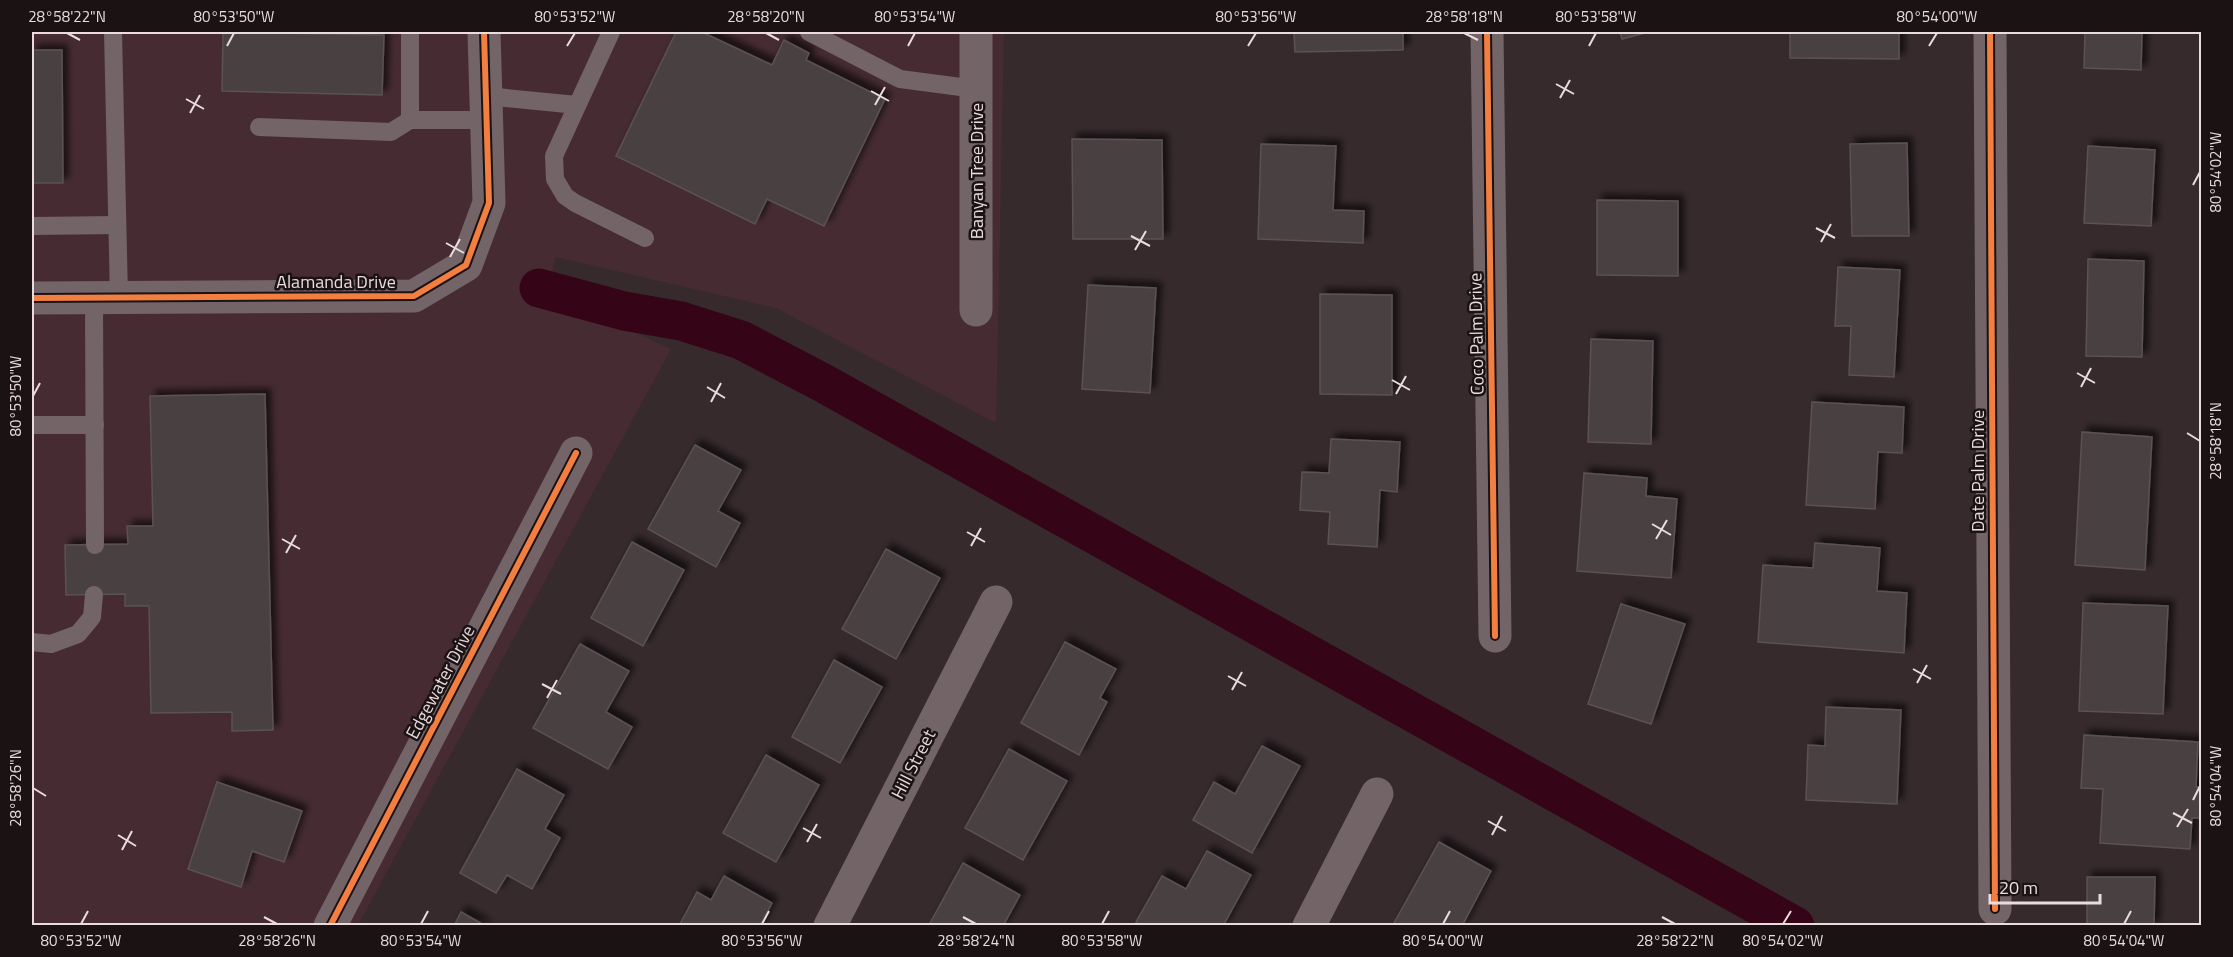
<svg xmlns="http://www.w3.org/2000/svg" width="2233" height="957" viewBox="0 0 2233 957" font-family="'Titillium Web',sans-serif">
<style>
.built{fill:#462c32}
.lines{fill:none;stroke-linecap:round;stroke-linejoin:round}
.canal{stroke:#360417;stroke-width:39}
.building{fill:#4a4043;stroke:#5b5153;stroke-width:1.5;filter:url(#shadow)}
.lane{stroke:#736468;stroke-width:18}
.street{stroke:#736468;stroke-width:33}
.cycleway-casing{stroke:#1b1214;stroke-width:10}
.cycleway{stroke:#f27e40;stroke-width:6}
.ticks{fill:none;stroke:#e9dbde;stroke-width:2}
.labels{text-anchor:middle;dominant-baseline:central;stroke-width:5;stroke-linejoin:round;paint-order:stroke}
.street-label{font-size:18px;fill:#e9dbde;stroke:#1b1214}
.neatline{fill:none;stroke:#e9dbde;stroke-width:2}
.ticks-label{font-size:15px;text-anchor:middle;fill:#e9dbde}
</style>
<defs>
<filter id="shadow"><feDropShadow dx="5.5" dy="-5.5" stdDeviation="3" flood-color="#0009"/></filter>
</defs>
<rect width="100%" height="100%" fill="#362a2d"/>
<path class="built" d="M32,32H1004L996,423L776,308L556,257L547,292L671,349L358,925H32Z"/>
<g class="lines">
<path class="canal" d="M539,288L624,311L681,321L741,340L825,384L1795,926"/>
</g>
<g class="building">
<path d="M223,32L384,35L382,95L222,91Z"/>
<path d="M676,32H702L772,65L784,40L809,53L806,60L885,99L824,226L767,199L755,224L616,156Z"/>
<path d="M1294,32H1403V50L1295,52Z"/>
<path d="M1620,32H1649L1622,39Z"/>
<path d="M1790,32H1899V59L1790,58Z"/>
<path d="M2085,32H2142L2141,70L2084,68Z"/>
<path d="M32,50H62L63,183H32Z"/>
<path d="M1072,139L1162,140L1163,239H1073Z"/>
<path d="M1907,143L1909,236H1852L1850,144Z"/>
<path d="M1261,144L1336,146L1333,210L1364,211L1363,243L1258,239Z"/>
<path d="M2088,146L2155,150L2151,226L2084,223Z"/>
<path d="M1597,200L1678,201V276L1597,275Z"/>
<path d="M2088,259L2144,261L2142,357L2086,356Z"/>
<path d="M1838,267L1900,270L1894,377L1849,375L1851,326H1835Z"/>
<path d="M1088,285L1156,288L1150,393L1082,389Z"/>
<path d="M1320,294L1392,295V395L1320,394Z"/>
<path d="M1591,339L1653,341L1651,444L1588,442Z"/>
<path d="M265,394L273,730L232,731V712L151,713L149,606H125V594L66,595L65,545L128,544L127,526H153L150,396Z"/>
<path d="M1812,402L1904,407L1902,453L1878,452L1875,509L1806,505Z"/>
<path d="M2082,432L2152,437L2145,570L2075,565Z"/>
<path d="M1331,439L1400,442L1397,492L1380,490L1377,547L1328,544L1330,512L1300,510L1302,472L1329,473Z"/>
<path d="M695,445L741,470L718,511L740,523L716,567L648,529Z"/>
<path d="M1584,473L1647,478L1646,496L1677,499L1671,578L1577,571Z"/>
<path d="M632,542L684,570L643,646L591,618Z"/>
<path d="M1815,543L1880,548L1877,591L1907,593L1904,653L1758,642L1763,565L1813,568Z"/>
<path d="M886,549L940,578L896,659L842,629Z"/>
<path d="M2083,603L2168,606L2163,714L2079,711Z"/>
<path d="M1621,604L1685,624L1651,724L1588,704Z"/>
<path d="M1065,642L1116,669L1100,698L1107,702L1079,755L1021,723Z"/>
<path d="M580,644L629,671L606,712L632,727L608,769L533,728Z"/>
<path d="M834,660L882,687L840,763L792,737Z"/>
<path d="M1826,707L1901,710L1897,804L1806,800L1808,745L1825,746Z"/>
<path d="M2084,735L2198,742L2196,787H2202V818H2192L2190,849L2100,843L2103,789L2081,788Z"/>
<path d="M1262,746L1300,766L1252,853L1193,820L1214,782L1235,794Z"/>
<path d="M1009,749L1067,781L1023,860L965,828Z"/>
<path d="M766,755L819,785L776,862L723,833Z"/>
<path d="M517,769L564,795L545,829L560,838L532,889L507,875L496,893L460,873Z"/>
<path d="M217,782L302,811L284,862L252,851L241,887L188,869Z"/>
<path d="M1439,842L1491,871L1462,926H1398L1394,923Z"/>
<path d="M1207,851L1251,875L1223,926H1141L1136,922L1162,876L1186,889Z"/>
<path d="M963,863L1020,895L1003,926L929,925Z"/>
<path d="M724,876L772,903L760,926H679L697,892L711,900Z"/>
<path d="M2087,877H2155L2154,926H2087Z"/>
<path d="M461,912L486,926H454Z"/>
</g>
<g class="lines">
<g class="lane">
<path d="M113,32L119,297"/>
<path d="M410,32V120H486"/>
<path d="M611,32L554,156L555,179L565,196L575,203L645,238"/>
<path d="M809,32L900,79L976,89"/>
<path d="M486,96L577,105"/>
<path d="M259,127L391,132L410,120"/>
<path d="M32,226L117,225"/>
<path d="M94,298L95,545"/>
<path d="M32,425H95"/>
<path d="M32,642L51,644L78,634L92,617L94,595"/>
</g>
<g class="street">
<path d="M1487,32L1495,636"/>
<path d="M1990,32L1995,909"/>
<path d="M32,298L414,296L466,265L489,203L484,32"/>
<path d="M976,310V32"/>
<path d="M330,926L576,453"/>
<path d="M830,926L996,602"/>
<path d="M1309,926L1377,794"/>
</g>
<defs>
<g id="cycleway">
<path d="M1487,32L1495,636"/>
<path d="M1990,32L1995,909"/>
<path d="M32,298L414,296L466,265L489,203L484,32"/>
<path d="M330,926L576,453"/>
</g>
</defs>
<use href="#cycleway" class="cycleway-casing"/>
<use href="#cycleway" class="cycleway"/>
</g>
<path class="ticks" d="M67,33L80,40M766,33L779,40M1464,33L1478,40M227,46L234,33M567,46L575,33M908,46L915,33M1248,46L1256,33M1589,46L1596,33M1929,46L1937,33M1556,84L1574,94M871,91L889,101M1560,98L1570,80M186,99L204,109M875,105L885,87M190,113L200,95M2193,185L2200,172M1816,228L1835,238M1131,236L1150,246M1821,242L1831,224M446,243L464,253M1135,250L1146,231M450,257L460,239M2077,373L2095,383M1392,380L1410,390M707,387L725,398M2081,387L2091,368M1396,394L1406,376M33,396L40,383M711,402L721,383M2187,433L2200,441M1652,524L1671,535M967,532L985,542M282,539L300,549M1656,539L1667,520M971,546L981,528M286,553L296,535M1913,669L1931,679M1228,676L1246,686M1917,683L1927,665M542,684L561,694M1232,690L1242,672M547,698L557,680M33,788L46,796M2193,800L2200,786M2173,813L2192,823M1488,821L1506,831M2177,827L2188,809M803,828L821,838M118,835L136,846M1492,835L1502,816M807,842L817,824M122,850L132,831M264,917L277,924M963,917L976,924M1662,917L1675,924M81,924L88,911M421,924L428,911M762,924L769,911M1102,924L1109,911M1443,924L1450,911M1783,924L1791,911M2124,924L2131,911"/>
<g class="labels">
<g class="street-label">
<text transform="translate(976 171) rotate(-90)">Banyan Tree Drive</text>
<text x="336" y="281">Alamanda Drive</text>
<text transform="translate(1476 334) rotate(-91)">Coco Palm Drive</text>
<text transform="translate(1977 471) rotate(-90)">Date Palm Drive</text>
<text transform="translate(440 682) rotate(-62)">Edgewater Drive</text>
<text transform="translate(913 764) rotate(-63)">Hill Street</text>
</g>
</g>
<rect width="2233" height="957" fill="none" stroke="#1b1214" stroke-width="66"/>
<path d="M1990 894v9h110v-9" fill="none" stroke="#e9dbde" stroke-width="3"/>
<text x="1999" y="894" font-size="18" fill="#e9dbde" stroke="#1b1214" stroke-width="4.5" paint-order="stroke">20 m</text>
<rect x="33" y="33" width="2167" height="891" class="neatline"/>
<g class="ticks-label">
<text x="67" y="22">28°58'22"N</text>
<text x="234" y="22">80°53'50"W</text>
<text x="575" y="22">80°53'52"W</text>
<text x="766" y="22">28°58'20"N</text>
<text x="915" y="22">80°53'54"W</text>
<text x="1256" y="22">80°53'56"W</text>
<text x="1464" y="22">28°58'18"N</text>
<text x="1596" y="22">80°53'58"W</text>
<text x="1937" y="22">80°54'00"W</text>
<text transform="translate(2216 172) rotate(-90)" y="5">80°54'02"W</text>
<text transform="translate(16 396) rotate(-90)" y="5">80°53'50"W</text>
<text transform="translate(2216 441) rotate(-90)" y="5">28°58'18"N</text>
<text transform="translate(2216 786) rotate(-90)" y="5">80°54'04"W</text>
<text transform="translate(16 788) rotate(-90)" y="5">28°58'26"N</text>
<text x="81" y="946">80°53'52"W</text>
<text x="277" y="946">28°58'26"N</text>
<text x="421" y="946">80°53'54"W</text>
<text x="762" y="946">80°53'56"W</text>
<text x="976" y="946">28°58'24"N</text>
<text x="1102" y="946">80°53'58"W</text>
<text x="1443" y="946">80°54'00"W</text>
<text x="1675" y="946">28°58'22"N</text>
<text x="1783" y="946">80°54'02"W</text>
<text x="2124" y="946">80°54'04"W</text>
</g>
</svg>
